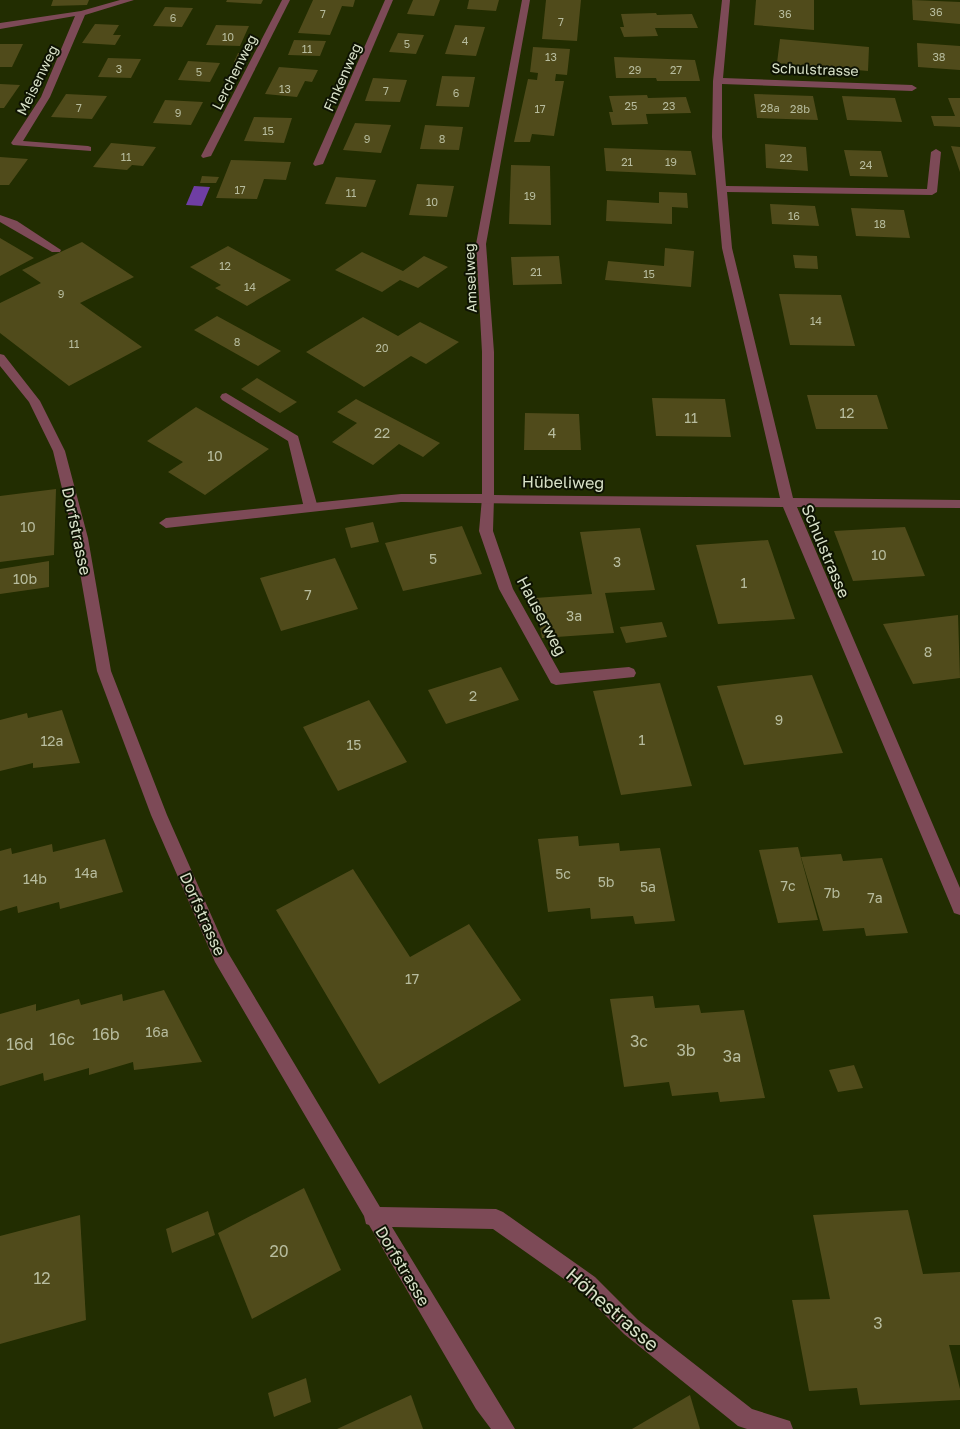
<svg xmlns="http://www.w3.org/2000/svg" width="960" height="1429" viewBox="0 0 960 1429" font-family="'Golos Text',sans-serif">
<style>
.water{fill:#6f3ea3}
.building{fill:#504b1b}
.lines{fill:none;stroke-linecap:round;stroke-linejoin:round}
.lane{fill:#7d4a57;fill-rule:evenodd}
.street{fill:#7d4a57;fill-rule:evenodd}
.labels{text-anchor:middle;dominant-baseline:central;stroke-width:4;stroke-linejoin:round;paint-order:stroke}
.far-number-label{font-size:11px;fill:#b7bc9e}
.far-street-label{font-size:14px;fill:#d9e2c9;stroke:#0e1303}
.number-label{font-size:14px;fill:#b7bc9e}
.street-label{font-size:16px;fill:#d9e2c9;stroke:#0e1303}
.near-number-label{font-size:16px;fill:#b7bc9e}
.near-street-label{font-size:19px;fill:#d9e2c9;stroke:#0e1303}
</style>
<rect width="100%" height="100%" fill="#222d01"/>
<path class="water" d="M194,186L210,187L202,206L186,205Z"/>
<g class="building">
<path d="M53,0H89L87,5L51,6Z"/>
<path d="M227,0H263L261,4L226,2Z"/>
<path d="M313,0H355L353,7L342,6L330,35L298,33Z"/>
<path d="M413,0H440L434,16L407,14Z"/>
<path d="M469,0H499L496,11L467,9Z"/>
<path d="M546,0H581L577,41L542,39Z"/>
<path d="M756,0H814V30L754,25Z"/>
<path d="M912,0L960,2V24L913,20Z"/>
<path d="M165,7L193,8L182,27L153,26Z"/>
<path d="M656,13L657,15L692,14L698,28H655L658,36L624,37L620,27H624L621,14Z"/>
<path d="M95,24L119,25L113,35H121L115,45L82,43Z"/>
<path d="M216,25L249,26L240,46L206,45Z"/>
<path d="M455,25L485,27L476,56L445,54Z"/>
<path d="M398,33L424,35L416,54L389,52Z"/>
<path d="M780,39L869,47L868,71L777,63Z"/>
<path d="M294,40L326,41L320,56L288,55Z"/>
<path d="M917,43L960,46V70L918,67Z"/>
<path d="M0,44H23L12,67H0Z"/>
<path d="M533,47L570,49L567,75L556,74L555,81H564L554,136L532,134L530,142H514L528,79L537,80L538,73L530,72Z"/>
<path d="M238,53H250L246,63L234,62Z"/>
<path d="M614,57L695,60L700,81H657L656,78H616Z"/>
<path d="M108,58L141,59L131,78L98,77Z"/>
<path d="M188,61L220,63L210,82L178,80Z"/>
<path d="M279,67L318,70L312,82L305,81L297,97L265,94Z"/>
<path d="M442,76L475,77L469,107L436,106Z"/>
<path d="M373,78L407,80L400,102L365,101Z"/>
<path d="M0,84L20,85L4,108H0Z"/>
<path d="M66,94L107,96L92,119L51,117Z"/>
<path d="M754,94L813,96L818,120L757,118Z"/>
<path d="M647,95L648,98L686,97L691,113L646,114L648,124L612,125L609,112H613L609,96Z"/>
<path d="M842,96L895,98L902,122L847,120Z"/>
<path d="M948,98H960V127L934,126L931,116H955Z"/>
<path d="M165,100L203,102L191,125L153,123Z"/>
<path d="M254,117L292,118L284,143L244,141Z"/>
<path d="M355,123L391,125L381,153L343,150Z"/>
<path d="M425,125L463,127L459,150L420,149Z"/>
<path d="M111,143L156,147L143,166L132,165L127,170L93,167Z"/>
<path d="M765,144L806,147L808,171L766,168Z"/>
<path d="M951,146L960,147V172Z"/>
<path d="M604,148L691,151L696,175L606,171Z"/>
<path d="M844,150L881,151L888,177L850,176Z"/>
<path d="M0,157L28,159L9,185H0Z"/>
<path d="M231,160L291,162L286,180L264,179L257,199L216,198Z"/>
<path d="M511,165L550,166L551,225L509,224Z"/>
<path d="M202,176L219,177L216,183H200Z"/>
<path d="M336,177L376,180L366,207L325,204Z"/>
<path d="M417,184L454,186L447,217L409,215Z"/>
<path d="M659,192L687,193L688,208L672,207V224L606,221L607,200L659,203Z"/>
<path d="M770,204L815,206L819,226L772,224Z"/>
<path d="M851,208L904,210L910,238L856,236Z"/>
<path d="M0,238L34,258L0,276Z"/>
<path d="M82,242L134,277L80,303L142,347L69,386L0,333V303L41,283L22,270Z"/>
<path d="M228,246L259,263L291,280L247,306L215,288L221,285L190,267Z"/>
<path d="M665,248L694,251L691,287L605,280L608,261L664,266Z"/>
<path d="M362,252L403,271L424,256L448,267L418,288L400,280L382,292L335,270Z"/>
<path d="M793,255L817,256L818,269L795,268Z"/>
<path d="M559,256L562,284L513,285L511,257Z"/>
<path d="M779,294L841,295L855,346L790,345Z"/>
<path d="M217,316L281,351L258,366L194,330Z"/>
<path d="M363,317L398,336L420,322L459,342L426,364L411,356L364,387L306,352Z"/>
<path d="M257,378L297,402L280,413L241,389Z"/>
<path d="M807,395H877L888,429H816Z"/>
<path d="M652,398L725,399L731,437L656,436Z"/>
<path d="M356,399L440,443L423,457L399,444L373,465L332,442L357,423L337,412Z"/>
<path d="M196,407L269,449L205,495L168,472L183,462L147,441Z"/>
<path d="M525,413L579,414L581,450H524Z"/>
<path d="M56,489L54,555L0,562V496Z"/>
<path d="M373,522L379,542L351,548L345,528Z"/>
<path d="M462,526L482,574L403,591L385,543Z"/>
<path d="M905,527L925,576L853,581L834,531Z"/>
<path d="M640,528L655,590L605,593L614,633L542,638L535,598L592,594L580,532Z"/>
<path d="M768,540L795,619L718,624L696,545Z"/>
<path d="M335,558L358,609L281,631L260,578Z"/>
<path d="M49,561V587L0,594V569Z"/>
<path d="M958,615L960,678L913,684L883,624Z"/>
<path d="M662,622L667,637L626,643L620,627Z"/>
<path d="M501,667L519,700L446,724L428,690Z"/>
<path d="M812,675L843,753L744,765L717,686Z"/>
<path d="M660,683L692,786L621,795L593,691Z"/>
<path d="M369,700L407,762L338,791L303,727Z"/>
<path d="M62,710L80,763L33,768V763L0,771V720L27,713L28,718Z"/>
<path d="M578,836L579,846L619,843L620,851L660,848L675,921L635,924L633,916L591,919L590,908L548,912L538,839Z"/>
<path d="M105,839L123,892L60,909L59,902L18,913L17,906L0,911V851L11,848L12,854L52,844L53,852Z"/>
<path d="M798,847L818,920L778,923L759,850Z"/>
<path d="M841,854L843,861L882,858L908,933L866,936L864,928L823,931L801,857Z"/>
<path d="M353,869L410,957L469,924L521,1000L379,1084L276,910Z"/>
<path d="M164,990L202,1062L134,1070L133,1062L89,1075V1068L44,1081L43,1073L0,1086V1014L36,1004V1011L79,999L81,1005L122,994L123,1001Z"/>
<path d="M653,996L655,1008L699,1005L701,1013L744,1010L765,1098L720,1102L718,1092L672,1096L669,1082L624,1087L610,999Z"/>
<path d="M854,1065L863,1088L838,1092L829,1070Z"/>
<path d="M304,1188L341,1270L252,1319L218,1233Z"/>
<path d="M908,1210L923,1274L960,1272V1345H949L960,1389V1400L860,1405L857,1388L809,1391L792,1300L830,1299L813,1215Z"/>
<path d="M208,1211L215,1235L172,1253L166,1229Z"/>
<path d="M80,1215L86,1320L0,1344V1236Z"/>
<path d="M306,1378L311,1402L274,1417L268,1393Z"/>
<path d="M411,1395L423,1429H337Z"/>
<path d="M690,1395L700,1429H632Z"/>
</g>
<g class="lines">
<g class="lane">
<path d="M0,215L17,221L61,250L60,252H52L0,222Z"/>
<path d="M226,393L298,436L318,508L316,511H306L304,508L288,441L222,400L220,397L222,394Z"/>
<path d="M488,494L494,498L493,531L513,589L560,673L629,667L634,669L636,673L634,677L556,685L551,683L499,589L479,531L482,498Z"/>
</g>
<g class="street">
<path d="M120,0H134L85,15L50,97L23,141L88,146L91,147V151L13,145L11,143L41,97L75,16L0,29V23L81,11Z"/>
<path d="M282,0H290L211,156L203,158L201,156Z"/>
<path d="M385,0H393L323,164L315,166L313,164Z"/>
<path d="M522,0H530L486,244L494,352V495L780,498L722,248L712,137L713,81L722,0H730L723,78L912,85L917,88L912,91L722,84V137L726,186L927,189L931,152L936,149L941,152L937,192L932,195L727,192L732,248L793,498L960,500V508L797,507L960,888V915L954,913L952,908L783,507L401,502L166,528L159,523L166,518L401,494H482V352L476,244Z"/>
<path d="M0,354L4,355L40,401L65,451L88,538L111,671L167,815L227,951L380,1207L496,1209L503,1212L595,1277L638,1320L752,1409L790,1421L793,1429H747L738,1426L624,1334L581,1291L493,1229L392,1227L515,1429H491L476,1409L369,1225L366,1224L364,1216L215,962L151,815L97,671L74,538L53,451L29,402L0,366Z"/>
</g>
</g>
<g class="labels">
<g class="far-number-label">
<text x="936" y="11">36</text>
<text x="323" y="13">7</text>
<text x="785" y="13">36</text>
<text x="173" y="17">6</text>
<text x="561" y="21">7</text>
<text x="228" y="36">10</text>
<text x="465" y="40">4</text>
<text x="407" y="43">5</text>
<text x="307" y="48">11</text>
<text x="551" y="56">13</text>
<text x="939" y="56">38</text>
<text x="119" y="68">3</text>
<text x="635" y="69">29</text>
<text x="676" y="69">27</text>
<text x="199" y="71">5</text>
<text x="285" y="88">13</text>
<text x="386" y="90">7</text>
<text x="456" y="92">6</text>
<text x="631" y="105">25</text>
<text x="669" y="105">23</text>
<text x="79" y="107">7</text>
<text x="770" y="107">28a</text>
<text x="540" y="108">17</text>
<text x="800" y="108">28b</text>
<text x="178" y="112">9</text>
<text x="268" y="130">15</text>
<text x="367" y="138">9</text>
<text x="442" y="138">8</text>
<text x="126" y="156">11</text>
<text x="786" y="157">22</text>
<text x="627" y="161">21</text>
<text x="671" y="161">19</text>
<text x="866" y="164">24</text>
<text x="240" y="189">17</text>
<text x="351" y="192">11</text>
<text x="530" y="195">19</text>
<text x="432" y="201">10</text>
<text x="794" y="215">16</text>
<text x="880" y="223">18</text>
<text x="225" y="265">12</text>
<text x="536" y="271">21</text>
<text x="649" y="273">15</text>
<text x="250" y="286">14</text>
<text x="61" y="293">9</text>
<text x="816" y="320">14</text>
<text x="237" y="341">8</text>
<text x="74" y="343">11</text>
<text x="382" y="347">20</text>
</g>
<g class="far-street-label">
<text transform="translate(815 69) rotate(2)">Schulstrasse</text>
<text transform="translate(234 72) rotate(-63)">Lerchenweg</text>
<text transform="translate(342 77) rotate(-66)">Finkenweg</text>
<text transform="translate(37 80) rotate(-64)">Meisenweg</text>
<text transform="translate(470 278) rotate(-92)">Amselweg</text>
</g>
<g class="number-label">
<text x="847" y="412">12</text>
<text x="691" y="417">11</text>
<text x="382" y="432">22</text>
<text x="552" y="432">4</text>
<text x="215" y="455">10</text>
<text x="28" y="526">10</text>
<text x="879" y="554">10</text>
<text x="433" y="558">5</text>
<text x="617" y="561">3</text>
<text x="25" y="578">10b</text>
<text x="744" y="582">1</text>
<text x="308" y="594">7</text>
<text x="574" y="615">3a</text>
<text x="928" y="651">8</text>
<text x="473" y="695">2</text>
<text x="779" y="719">9</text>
<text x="642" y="739">1</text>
<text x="52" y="740">12a</text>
<text x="354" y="744">15</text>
<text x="86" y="872">14a</text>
<text x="563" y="873">5c</text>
<text x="35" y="878">14b</text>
<text x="606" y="881">5b</text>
<text x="788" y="885">7c</text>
<text x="648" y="886">5a</text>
<text x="832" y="892">7b</text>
<text x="875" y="897">7a</text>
<text x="412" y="978">17</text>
<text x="157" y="1031">16a</text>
</g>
<g class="street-label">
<text transform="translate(563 482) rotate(1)">Hübeliweg</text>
<text transform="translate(77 531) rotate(78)">Dorfstrasse</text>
<text transform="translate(826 551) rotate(67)">Schulstrasse</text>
<text transform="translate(542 616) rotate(62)">Hauserweg</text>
<text transform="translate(203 914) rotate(66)">Dorfstrasse</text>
<text transform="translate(403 1266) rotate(59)">Dorfstrasse</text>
</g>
<g class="near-number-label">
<text x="106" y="1034">16b</text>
<text x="62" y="1039">16c</text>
<text x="639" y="1041">3c</text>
<text x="20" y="1044">16d</text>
<text x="686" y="1050">3b</text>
<text x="732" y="1056">3a</text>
<text x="279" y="1251">20</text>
<text x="42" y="1278">12</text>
<text x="878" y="1323">3</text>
</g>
<g class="near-street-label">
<text transform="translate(613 1309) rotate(41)">Höhestrasse</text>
</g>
</g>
</svg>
